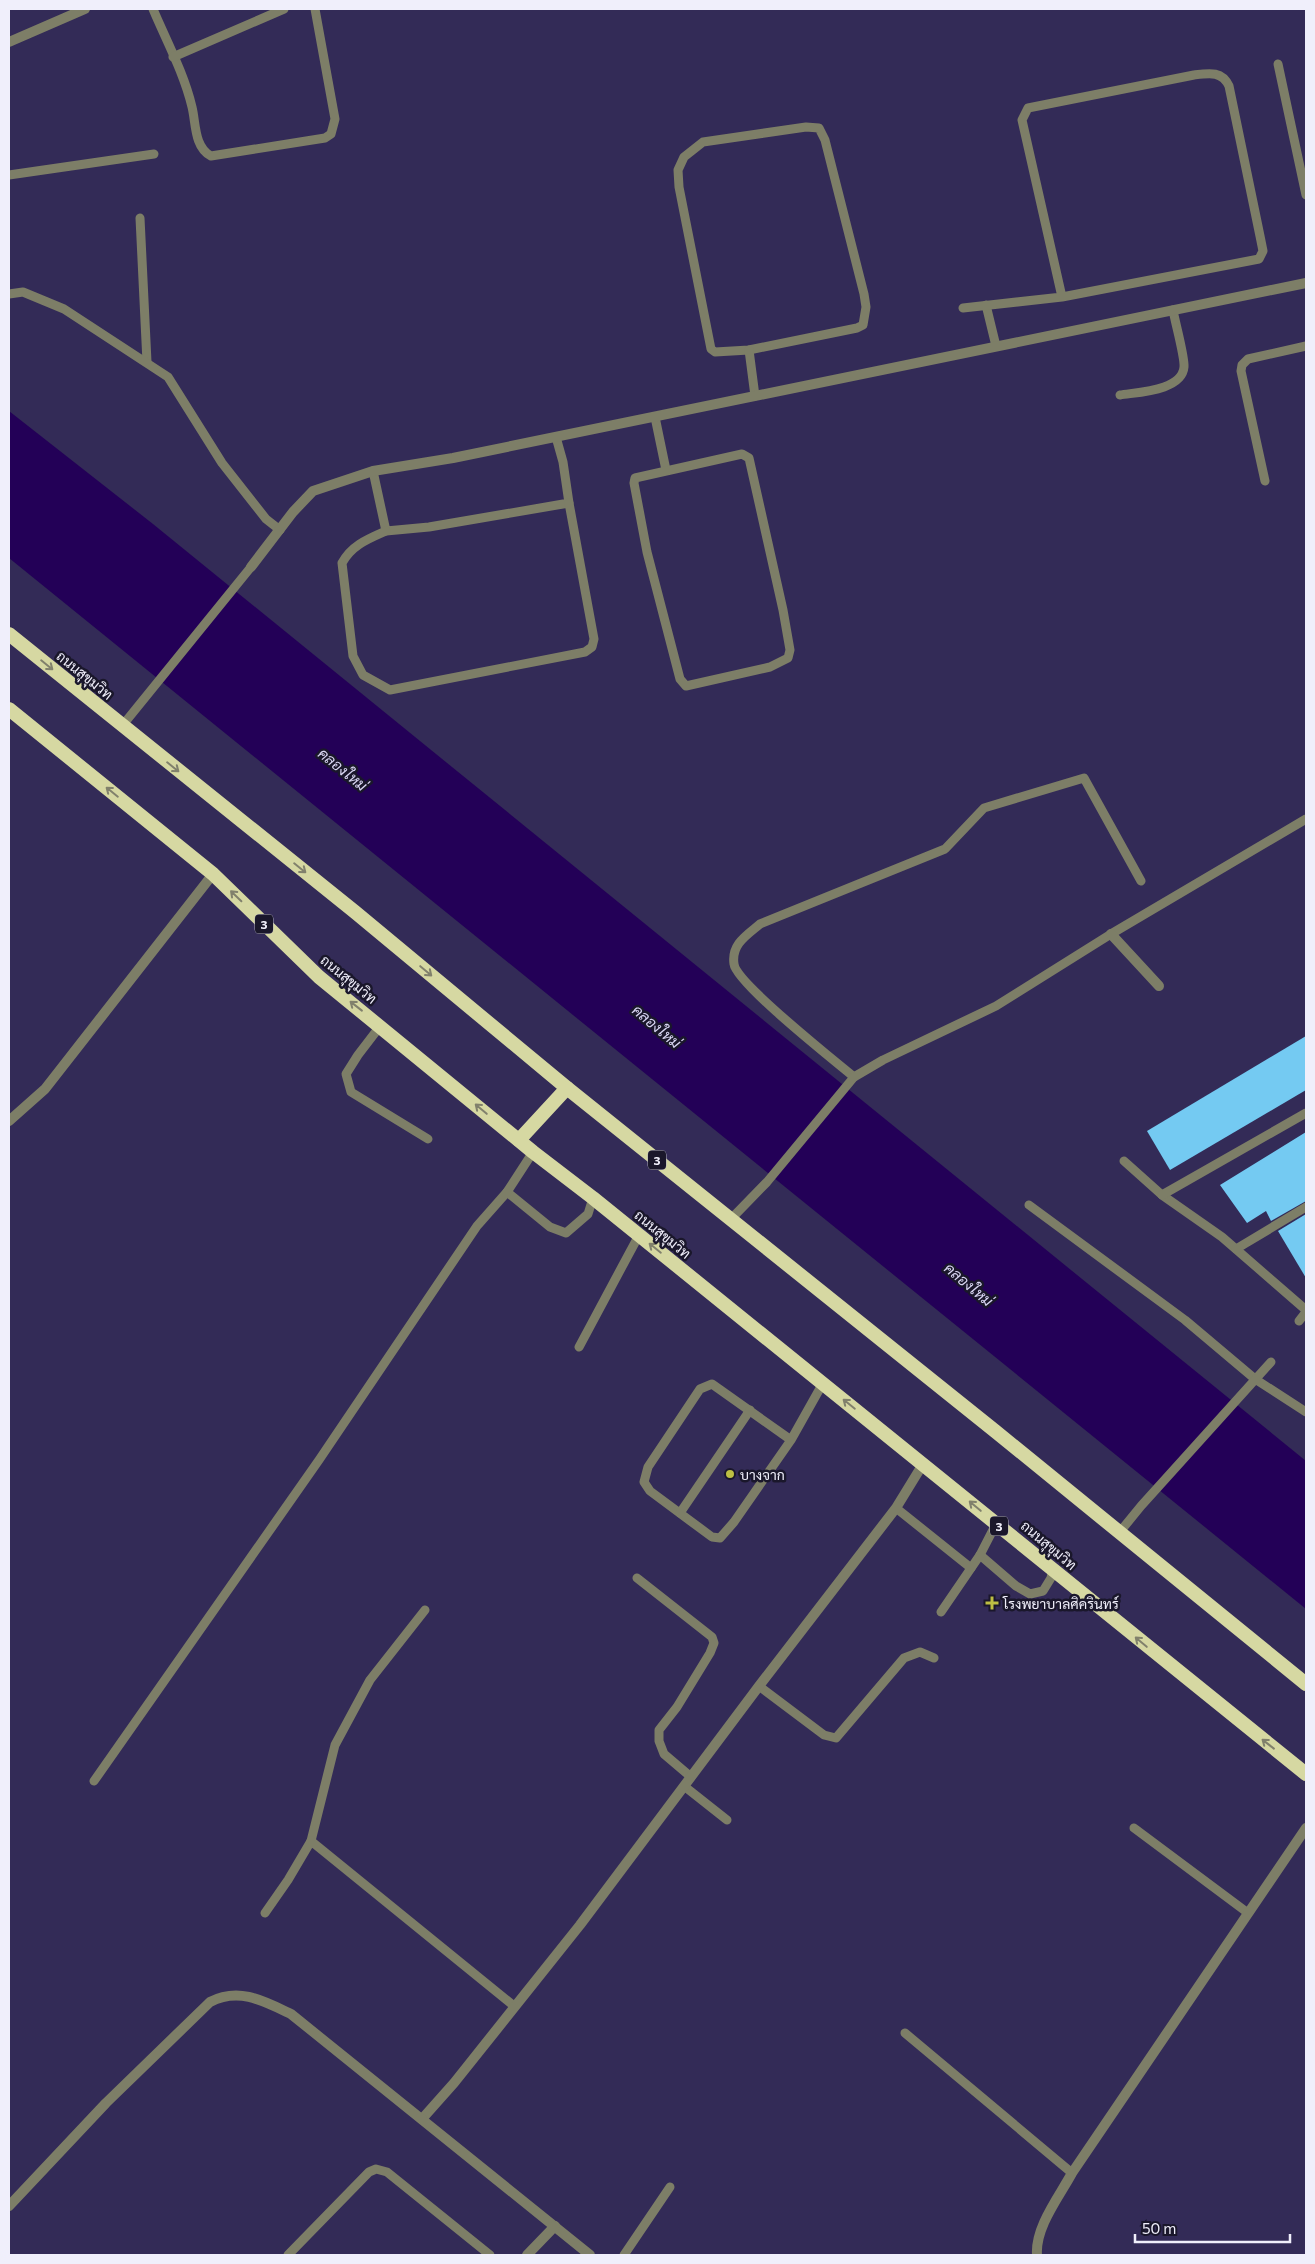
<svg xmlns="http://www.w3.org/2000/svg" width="1315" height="2264" viewBox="0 0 1315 2264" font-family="Commissioner,Sarabun,sans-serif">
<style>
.water{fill:#230057}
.building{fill:#74caf2}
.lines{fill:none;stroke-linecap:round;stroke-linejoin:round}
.service{stroke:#7d7e67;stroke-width:9}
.minor{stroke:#7d7e67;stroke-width:10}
.tertiary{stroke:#7d7e67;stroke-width:10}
.trunk{stroke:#d6d8a2;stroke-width:14}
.oneway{stroke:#81816c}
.poi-dot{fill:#bdbf43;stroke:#1a172b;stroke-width:2}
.labels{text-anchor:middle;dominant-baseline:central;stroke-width:5;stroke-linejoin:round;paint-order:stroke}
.shield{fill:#1a172b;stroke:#b0aebd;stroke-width:1}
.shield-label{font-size:12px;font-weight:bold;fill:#f0effb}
.street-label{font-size:14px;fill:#f0effb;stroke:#1a172b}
.poi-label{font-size:14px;fill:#f0effb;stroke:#1a172b;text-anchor:start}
.water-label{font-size:15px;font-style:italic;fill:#d8d5f2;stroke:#1a172b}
</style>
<rect width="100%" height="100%" fill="#332b57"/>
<path class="water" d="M9,411L153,524L1306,1461V1609L9,558Z"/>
<g class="building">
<path d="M1306,1036V1090L1170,1170L1147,1131Z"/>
<path d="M1306,1132V1201L1271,1221L1266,1211L1247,1223L1220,1185Z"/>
<path d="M1306,1214V1278L1278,1231Z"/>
</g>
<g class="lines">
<g class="service">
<path d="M153,9C166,40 184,73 192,107C196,123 194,147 211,156L325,138L331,134L335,119L315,9"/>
<path d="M173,57L284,9"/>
<path d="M1278,64L1306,195"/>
<path d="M806,127L819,128L825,140L864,294L866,307L863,325L857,328L749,350L715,352L711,349L679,187L678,170L684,157L703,142Z"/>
<path d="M9,175L154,154"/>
<path d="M140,218L147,362"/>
<path d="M9,294L23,292L64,309L168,377L222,463L266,519L280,530"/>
<path d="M986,305L996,346"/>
<path d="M963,308L1062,297L1259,259L1263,251L1260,236L1229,86C1222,71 1210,73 1194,75L1028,108L1022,120L1062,297"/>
<path d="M749,350L755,396"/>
<path d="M1120,395C1137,392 1182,391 1184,367C1185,357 1175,322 1173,310"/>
<path d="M655,417L666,470"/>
<path d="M742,454L749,458L783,610L790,650L788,658L770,667L686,686L680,679L647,552L634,483L635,478Z"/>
<path d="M373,471L386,531L429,527L569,503L563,462L556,437"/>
<path d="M1265,481L1241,371L1242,365L1248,359L1306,346"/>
<path d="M386,531C368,539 352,545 342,563L353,656L363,675L390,690L585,652L592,647L594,639L569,503"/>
<path d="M122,726L251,567"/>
<path d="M381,1025L358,1055L346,1074L351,1092L428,1139"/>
<path d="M854,1077C835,1061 736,983 734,964C731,944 747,935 760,924L945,849L984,808L1084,778L1141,881"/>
<path d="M1124,1161L1162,1195L1222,1237L1306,1310"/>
<path d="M507,1192L550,1227L566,1233L588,1214L593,1198"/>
<path d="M1162,1195L1306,1113"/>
<path d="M1029,1205L1185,1320L1255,1379L1306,1412"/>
<path d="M731,1219L767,1182L854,1077L883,1060L996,1006L1111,934L1306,819"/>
<path d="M1236,1249L1306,1207"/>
<path d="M1299,1321L1306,1312"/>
<path d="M579,1347L639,1235"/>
<path d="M791,1440L712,1384L700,1389L648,1467L644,1482L650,1491L712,1537L720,1538L734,1522L791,1440L823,1383"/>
<path d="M896,1508L971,1568"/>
<path d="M680,1513L750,1410"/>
<path d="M1119,1533L1141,1506L1271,1362"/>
<path d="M980,1555L1016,1586L1030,1594L1043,1591L1051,1578L1053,1569"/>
<path d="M637,1578L712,1637L714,1643L710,1653L677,1707L659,1730V1741L664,1754L691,1777"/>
<path d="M941,1612L980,1555L996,1524"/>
<path d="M759,1686L824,1735L836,1738L904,1658L920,1652L934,1658"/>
<path d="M94,1781L319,1460L477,1226L507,1192L533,1152"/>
<path d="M684,1786L727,1820"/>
<path d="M1134,1828L1248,1913"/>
<path d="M311,1841L335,1745L370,1680L425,1610"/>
<path d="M265,1913L288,1880L311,1841L514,2006"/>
<path d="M905,2033L1072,2173"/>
<path d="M288,2255L369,2172L376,2169L387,2172L490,2255"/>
<path d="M624,2255L670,2187"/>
</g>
<g class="minor">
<path d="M251,567L293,512L313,491L373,471L453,458L1306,283"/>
<path d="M1111,934L1159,986"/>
<path d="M9,1121L45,1089L213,874"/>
<path d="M422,2119L454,2083L580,1925L759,1686L896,1508L923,1464"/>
<path d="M9,2206L106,2103L210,2002C239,1987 264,2001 291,2014L590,2255"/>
<path d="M527,2255L555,2226"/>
<path d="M1037,2255C1035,2227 1059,2197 1072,2173L1306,1828"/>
</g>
<path class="tertiary" d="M9,42L85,9"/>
<g class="trunk">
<path d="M9,634L355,912L567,1088L995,1431L1306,1684"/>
<path d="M9,709L213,874L319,977L533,1152L593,1198L1306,1774"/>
<path d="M519,1140L567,1088"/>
</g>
</g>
<defs><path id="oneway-shaft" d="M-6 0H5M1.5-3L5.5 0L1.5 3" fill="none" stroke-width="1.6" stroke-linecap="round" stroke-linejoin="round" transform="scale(1.25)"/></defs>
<g class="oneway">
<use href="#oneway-shaft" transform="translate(47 665) rotate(39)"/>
<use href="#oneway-shaft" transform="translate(173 767) rotate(39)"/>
<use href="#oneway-shaft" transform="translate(112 792) rotate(-141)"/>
<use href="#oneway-shaft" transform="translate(300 868) rotate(39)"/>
<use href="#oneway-shaft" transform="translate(236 896) rotate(-136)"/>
<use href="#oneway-shaft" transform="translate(426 971) rotate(40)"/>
<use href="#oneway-shaft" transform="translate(356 1006) rotate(-142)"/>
<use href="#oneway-shaft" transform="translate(481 1109) rotate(-140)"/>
<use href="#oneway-shaft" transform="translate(655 1248) rotate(-141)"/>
<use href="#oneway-shaft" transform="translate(849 1404) rotate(-141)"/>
<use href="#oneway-shaft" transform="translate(975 1506) rotate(-140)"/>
<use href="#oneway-shaft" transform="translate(1141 1642) rotate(-140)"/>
<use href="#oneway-shaft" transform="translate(1268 1744) rotate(-142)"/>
</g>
<g class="poi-dot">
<circle cx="730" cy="1474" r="5"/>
<path d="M989.5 1595.5h5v5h5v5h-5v5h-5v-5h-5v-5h5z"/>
</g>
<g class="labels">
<g class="shield">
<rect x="255" y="914.5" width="18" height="19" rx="4"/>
<rect x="648" y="1150.5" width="18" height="19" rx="4"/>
<rect x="990" y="1516.5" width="18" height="19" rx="4"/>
</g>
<g class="shield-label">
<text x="264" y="924">3</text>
<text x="657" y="1160">3</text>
<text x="999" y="1526">3</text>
</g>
<g class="street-label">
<text transform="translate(85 675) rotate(39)">ถนนสุขุมวิท</text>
<text transform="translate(349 979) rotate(39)">ถนนสุขุมวิท</text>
<text transform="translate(663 1234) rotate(39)">ถนนสุขุมวิท</text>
<text transform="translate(1049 1545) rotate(40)">ถนนสุขุมวิท</text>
</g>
<g class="poi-label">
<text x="740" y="1474">บางจาก</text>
<text x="1003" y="1603">โรงพยาบาลศิครินทร์</text>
</g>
<g class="water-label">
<text transform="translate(343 769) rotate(39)">คลองใหม่</text>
<text transform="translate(657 1026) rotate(40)">คลองใหม่</text>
<text transform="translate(969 1284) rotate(40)">คลองใหม่</text>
</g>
</g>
<rect width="1315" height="2264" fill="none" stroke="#f0effb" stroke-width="20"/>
<path d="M1135 2234v8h155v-8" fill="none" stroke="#f0effb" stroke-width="2.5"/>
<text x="1142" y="2234" font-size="15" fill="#f0effb" stroke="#1a172b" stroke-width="4" paint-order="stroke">50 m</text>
</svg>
